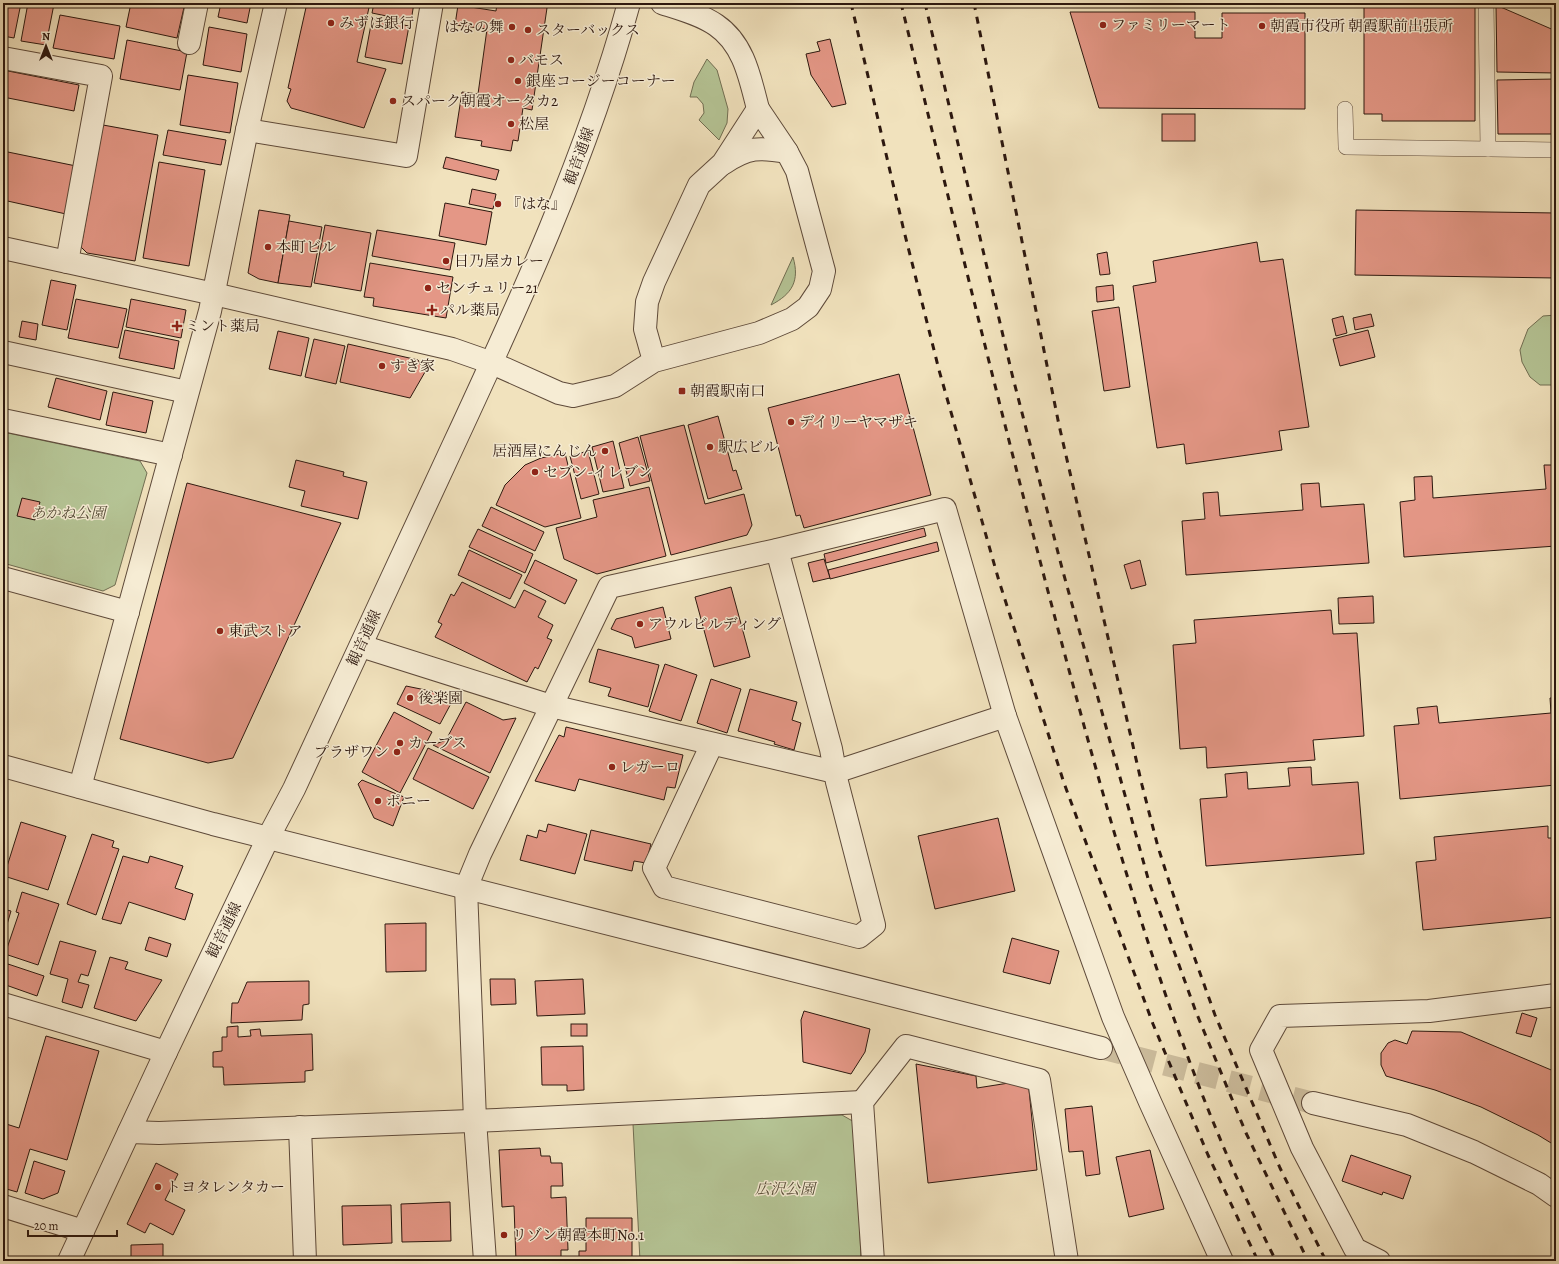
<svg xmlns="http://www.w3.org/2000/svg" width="1559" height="1264" viewBox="0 0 1559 1264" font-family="Alegreya,'Noto Serif JP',serif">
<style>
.green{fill:#b5c495;stroke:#716e52}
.building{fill:#e49786;stroke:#2d180f}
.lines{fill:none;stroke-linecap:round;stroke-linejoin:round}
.tertiary-tunnel{stroke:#caba9a;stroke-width:22;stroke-dasharray:22 11;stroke-linecap:butt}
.service-casing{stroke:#5e4a3a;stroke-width:16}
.minor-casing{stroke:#5e4a3a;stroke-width:24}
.tertiary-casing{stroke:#5e4a3a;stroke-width:24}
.service{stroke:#f6ecd4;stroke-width:15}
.minor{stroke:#f6ecd4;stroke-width:22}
.tertiary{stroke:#f6ecd4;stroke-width:22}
.rail{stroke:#2d180f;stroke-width:3;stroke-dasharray:7 7;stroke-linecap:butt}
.poi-dot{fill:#8f2418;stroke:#f6ecd4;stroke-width:1.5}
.labels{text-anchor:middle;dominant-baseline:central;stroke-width:3;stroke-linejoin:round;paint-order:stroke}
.poi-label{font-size:15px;fill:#2d180f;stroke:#f6ecd4;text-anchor:start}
.street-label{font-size:15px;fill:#2d180f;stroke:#f6ecd4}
.park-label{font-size:15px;font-style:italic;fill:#564c37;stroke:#f6ecd4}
</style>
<rect width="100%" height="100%" fill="#f1e2bd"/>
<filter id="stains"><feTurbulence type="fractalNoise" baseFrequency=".005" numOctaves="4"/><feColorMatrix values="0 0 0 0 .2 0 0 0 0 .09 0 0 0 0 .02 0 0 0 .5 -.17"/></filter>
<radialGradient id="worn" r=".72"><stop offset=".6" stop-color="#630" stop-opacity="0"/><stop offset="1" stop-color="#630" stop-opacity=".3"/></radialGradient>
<g class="green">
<path d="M707,59L717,70L728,109L727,123L719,140L699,120L704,113L703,104L697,97H690L694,82Z"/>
<path d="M793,257C800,281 792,294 771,305Z"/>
<path d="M1556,315V385H1540L1530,377L1522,362L1520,350L1528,329L1543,316Z"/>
<path d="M3,432L140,461L147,473L115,585L103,591L3,563Z"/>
<path d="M842,1115L856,1123L861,1261H640L633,1124Z"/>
</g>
<g class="building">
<path d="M3,3H21L14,38L3,36Z"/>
<path d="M28,3L54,4L46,45L21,41Z"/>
<path d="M131,3H185L177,38L126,27Z"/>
<path d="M221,3H251L247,23L218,17Z"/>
<path d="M307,3H370L357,62L386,69L364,128L291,108L287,101L291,89L288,88Z"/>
<path d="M374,3H414L411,21L372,13Z"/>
<path d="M497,3H546L545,7L547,8L532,110L523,108L518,141L513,140L511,151L481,146L482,141L455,137L462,92L478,94L487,29L455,25L458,5L496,11Z"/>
<path d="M1364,3H1475V121H1382V114H1364Z"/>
<path d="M1496,5L1556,31V73L1497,72Z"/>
<path d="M1070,12H1195V38H1222V13H1305V109L1099,108Z"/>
<path d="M60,15L120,26L114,59L53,48Z"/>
<path d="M372,19L409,26L402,64L365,57Z"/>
<path d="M209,27L247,34L241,72L203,65Z"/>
<path d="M830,39L846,104L832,107L811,75L806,54L820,51L817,42Z"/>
<path d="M127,40L187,52L180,90L120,79Z"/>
<path d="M3,70L79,85L74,111L3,97Z"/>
<path d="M188,75L238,83L230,133L180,125Z"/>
<path d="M1556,79V134H1498L1497,80Z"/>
<rect x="1162" y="114" width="33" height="27"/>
<path d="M103,125L158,135L135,261L87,253L81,247Z"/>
<path d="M168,130L226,140L221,165L163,155Z"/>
<path d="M3,151L76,166L66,214L3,200Z"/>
<path d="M446,157L499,170L496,180L443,168Z"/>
<path d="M159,162L205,170L189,266L143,258Z"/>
<path d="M472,189L496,194L493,209L469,204Z"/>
<path d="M445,203L492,212L486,245L439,236Z"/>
<path d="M259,210L290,215L278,283L259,279L248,273Z"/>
<path d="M1356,210L1556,213V278L1355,275Z"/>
<path d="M289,221L322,227L311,287L278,283Z"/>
<path d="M325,225L371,233L361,291L314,283Z"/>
<path d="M377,230L455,243L450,270L372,256Z"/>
<path d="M1257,242L1260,262L1283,259L1309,427L1279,431L1282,450L1186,464L1184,444L1157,448L1133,286L1156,282L1153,261Z"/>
<path d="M1107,252L1110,274L1100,275L1097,254Z"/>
<path d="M370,263L453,277L446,318L373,306L374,298L364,297Z"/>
<path d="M51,280L76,285L67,330L42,325Z"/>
<path d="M1113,285L1114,300L1097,302L1096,287Z"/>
<path d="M76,299L127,309L118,348L68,338Z"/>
<path d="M131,299L186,310L181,338L126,327Z"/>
<path d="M1119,307L1130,387L1104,391L1092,311Z"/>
<path d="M1371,314L1374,326L1355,330L1353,318Z"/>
<path d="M1343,316L1347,333L1336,336L1332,319Z"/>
<path d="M22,321L38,324L36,340L19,337Z"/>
<path d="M125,330L179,341L174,369L119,358Z"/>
<path d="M1368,330L1375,357L1340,366L1333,339Z"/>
<path d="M278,331L309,338L301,376L269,369Z"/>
<path d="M314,339L345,346L336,384L305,377Z"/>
<path d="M348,344L418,360L425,372L410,398L340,382Z"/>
<path d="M899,374L931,495L804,528L800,515L796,516L768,408Z"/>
<path d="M56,378L107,391L100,420L48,407Z"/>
<path d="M113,392L153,401L146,433L106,425Z"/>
<path d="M718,416L733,471L736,470L742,489L708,499L688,425Z"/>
<path d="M684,425L705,504L744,494L752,525L747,535L671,555L640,436Z"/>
<path d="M638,437L650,481L630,486L619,443Z"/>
<path d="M613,441L624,488L603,492L592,447Z"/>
<path d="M588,451L599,494L581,499L570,456Z"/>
<path d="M565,453L581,518L545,527L496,505L505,485L525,465L541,458Z"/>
<path d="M296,460L344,472L343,476L367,482L358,519L301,506L305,491L289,487Z"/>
<path d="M1544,465H1556V546L1404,557L1400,502L1415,500L1414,477L1432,476L1433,498L1546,489Z"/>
<path d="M187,483L341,523L233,758L208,763L120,739Z"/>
<path d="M1319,483L1321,507L1364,504L1369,563L1186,575L1182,521L1205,519L1203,493L1218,492L1220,516L1303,510L1301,484Z"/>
<path d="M649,487L666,556L597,574L564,559L556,528L597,517L593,500Z"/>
<path d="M22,498L40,502L35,520L17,516Z"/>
<path d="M491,507L544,532L535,551L482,526Z"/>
<path d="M924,528L926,536L826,563L824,554Z"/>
<path d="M478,529L533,554L525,573L469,547Z"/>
<path d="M937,542L939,551L830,579L828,570Z"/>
<path d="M469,550L522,575L510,599L458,575Z"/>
<path d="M824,559L830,578L813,582L808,563Z"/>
<path d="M535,560L577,580L565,604L524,583Z"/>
<path d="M1140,560L1146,585L1131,589L1124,565Z"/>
<path d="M462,582L515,608L524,590L546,601L538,617L553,625L547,638L552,640L538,669L535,667L527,682L435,637L442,624L438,622L451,594L454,596Z"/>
<path d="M731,587L750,657L714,667L695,597Z"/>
<path d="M1373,596L1374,623L1339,624L1338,598Z"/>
<path d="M663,607L671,639L635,648L632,637L611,629L616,619Z"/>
<path d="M1331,610L1333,634L1357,633L1364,736L1313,740L1315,760L1207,768L1206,747L1180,749L1173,645L1196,643L1194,620Z"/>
<path d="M598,649L659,665L648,707L608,696L611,688L589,682Z"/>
<path d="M665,664L697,675L681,721L649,711Z"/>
<path d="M711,679L741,689L727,733L697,723Z"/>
<path d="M406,686L455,696L440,724L397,704Z"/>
<path d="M750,689L797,702L792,720L801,723L794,750L774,744L775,742L738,731Z"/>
<path d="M1550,698H1556V785L1400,799L1394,726L1419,724L1417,708L1437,706L1439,723L1551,713Z"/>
<path d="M466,702L503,720L516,718L490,773L433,745L446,740Z"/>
<path d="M394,712L432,732L400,793L362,772Z"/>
<path d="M566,727L683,755L675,788L667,787L664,800L579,779L575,791L535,781L559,735L564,737Z"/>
<path d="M428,748L489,777L473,809L413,779Z"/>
<path d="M1311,767L1312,785L1358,782L1364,854L1206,866L1200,799L1227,797L1225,774L1247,772L1248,789L1290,786L1288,768Z"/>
<path d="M362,780L404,797L393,826L374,818L358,784Z"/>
<path d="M998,818L1015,891L935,909L918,836Z"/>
<path d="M21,822L66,836L48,890L4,876Z"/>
<path d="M548,824L587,834L575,874L520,860L527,835L537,838L539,830L546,832Z"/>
<path d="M1548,826V838H1556V917L1423,930L1416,862L1436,860L1434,837Z"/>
<path d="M591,830L651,844L646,863L634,861L632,871L584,860Z"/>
<path d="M92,834L114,841L112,847L119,849L96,915L67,904Z"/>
<path d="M123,856L148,863L150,856L183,866L175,888L193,894L185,920L129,902L121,924L102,919Z"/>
<path d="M22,892L59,904L38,965L5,954L19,913L16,912Z"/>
<path d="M3,909L11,911L3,938Z"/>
<path d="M426,923V971L386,972L385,924Z"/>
<path d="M149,937L171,944L167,957L145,950Z"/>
<path d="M1012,938L1059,951L1050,984L1003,972Z"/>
<path d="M60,941L96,951L88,976L81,974L78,982L89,985L82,1008L62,1002L68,979L50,974Z"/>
<path d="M110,957L128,962L125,969L162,980L136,1021L94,1008Z"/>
<path d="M8,964L44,976L37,996L3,984V980Z"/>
<path d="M490,979H515L516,1004L491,1005Z"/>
<path d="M583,979L585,1014L537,1016L535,981Z"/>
<path d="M309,981V1004L303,1005L302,1020L231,1023L232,1003H238L247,982Z"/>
<path d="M804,1011L870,1029L865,1052L851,1074L803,1062L801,1020Z"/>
<path d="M1522,1013L1537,1018L1531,1037L1516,1033Z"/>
<rect x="571" y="1024" width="16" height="12"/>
<path d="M238,1026V1037L251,1036L250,1030L260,1029L261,1036L312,1034L313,1070L305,1071V1082L224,1085L223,1067H213V1052L222,1051V1037H227V1027Z"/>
<path d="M1412,1031L1461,1032L1556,1072V1146L1538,1135L1481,1107L1435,1090L1386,1076L1381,1065V1053L1388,1043L1395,1040L1407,1044Z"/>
<path d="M46,1036L99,1051L67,1160L30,1149L17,1192L3,1188V1123L19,1128Z"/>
<path d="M583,1046L584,1090L567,1091V1085H542L541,1047Z"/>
<path d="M916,1064L976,1076L977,1088L1028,1080L1037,1170L928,1183Z"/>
<path d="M1092,1106L1100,1174L1086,1176L1083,1151L1069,1152L1065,1109Z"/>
<path d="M540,1148L541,1156H550L551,1163H562L563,1186H551V1198L566,1197L568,1250H561V1260L516,1261L514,1206L502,1207L499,1150Z"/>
<path d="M1150,1150L1164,1209L1129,1217L1116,1157Z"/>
<path d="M1351,1155L1411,1176L1403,1199L1383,1192L1382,1195L1342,1181Z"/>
<path d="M34,1161L65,1171L58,1193L43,1199L25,1193Z"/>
<path d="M156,1163L178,1174L165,1200L185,1210L173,1235L150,1223L145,1233L127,1224Z"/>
<path d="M450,1202L451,1241L402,1242L401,1204Z"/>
<path d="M391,1205L392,1243L343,1245L342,1206Z"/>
<path d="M586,1218H632V1261H579V1251H586Z"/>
<path d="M163,1244V1261H131V1245Z"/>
<path d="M3,1253L16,1261H3Z"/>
</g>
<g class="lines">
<path class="tertiary-tunnel" d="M1101,1048L1313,1103"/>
<defs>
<g id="service">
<path d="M1486,3L1488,149"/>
<path d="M1345,109L1346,147L1556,150"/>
</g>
<g id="minor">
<path d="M189,43L197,3"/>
<path d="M3,58L101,76L67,262"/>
<path d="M247,130L406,156L432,3"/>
<path d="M724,163C748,147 759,147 787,152"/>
<path d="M3,352L187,392"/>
<path d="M492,363L559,393L573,396L615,386L654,361L759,333L792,319L808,307L820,289L824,271L797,171L787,152L758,109L723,163L699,185L654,282L647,302L645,329L654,361"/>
<path d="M3,420L171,455"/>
<path d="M3,578L128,612"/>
<path d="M361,646L551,706L835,772L1005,716"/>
<path d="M712,744L654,868L664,887L859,937L874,925L837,782L831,749L777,550"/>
<path d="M80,787L210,311L247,130L276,3"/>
<path d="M3,1004L166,1052"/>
<path d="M300,1127L305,1261"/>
<path d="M129,1132L159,1133L497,1120L862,1102"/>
<path d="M3,1206L83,1231"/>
<path d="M485,1261L475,1120L466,888L480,854L609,587L777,550L945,509L1005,716L1113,1017L1150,1102L1222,1261"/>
<path d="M873,1261L862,1102L906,1046L1039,1080L1067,1261"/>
<path d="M1379,1261L1355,1249L1302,1148L1261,1050L1280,1016L1429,1011L1556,995"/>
</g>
<g id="tertiary">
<path d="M662,3C680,9 700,14 716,25C744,44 750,78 758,109"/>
<path d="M3,248L214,294L452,349L492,363"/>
<path d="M3,766L213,824L1101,1048"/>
<path d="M1313,1103L1407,1125L1474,1152L1539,1184L1556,1196"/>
<path d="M69,1261L166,1052L268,838L294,789C347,675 400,560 453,446C520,302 587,156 629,3"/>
</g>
</defs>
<use href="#service" class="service-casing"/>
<use href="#minor" class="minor-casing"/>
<use href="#tertiary" class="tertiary-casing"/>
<use href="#service" class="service"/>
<use href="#minor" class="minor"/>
<use href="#tertiary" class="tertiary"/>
<g class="rail">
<path d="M851,3L903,227L939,370L999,581L1064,783L1153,1024L1208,1155L1258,1261"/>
<path d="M901,3C953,217 1005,431 1062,644C1118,854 1178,1066 1276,1261"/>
<path d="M925,3L1012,374L1062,568L1149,882L1196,1012L1246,1133L1308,1261"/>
<path d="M974,3L1059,425L1142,785L1158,847L1185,931L1215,1015L1280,1168L1326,1261"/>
</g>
</g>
<g class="poi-dot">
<circle cx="331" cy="23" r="4"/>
<circle cx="1103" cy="25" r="4"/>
<circle cx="1262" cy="26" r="4"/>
<circle cx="512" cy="27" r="4"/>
<circle cx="528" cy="30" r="4"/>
<circle cx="511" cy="60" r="4"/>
<circle cx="518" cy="81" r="4"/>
<circle cx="393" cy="101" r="4"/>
<circle cx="511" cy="124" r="4"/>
<circle cx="498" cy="204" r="4"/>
<circle cx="268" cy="247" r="4"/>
<circle cx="446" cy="261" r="4"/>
<circle cx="428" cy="288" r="4"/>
<path d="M430 304h4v4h4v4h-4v4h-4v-4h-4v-4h4z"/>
<path d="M175 320h4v4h4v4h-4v4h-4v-4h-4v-4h4z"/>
<circle cx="382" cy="366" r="4"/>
<rect x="678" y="387" width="8" height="8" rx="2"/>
<circle cx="791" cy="422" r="4"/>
<circle cx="710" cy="447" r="4"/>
<circle cx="605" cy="451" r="4"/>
<circle cx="535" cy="472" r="4"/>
<circle cx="640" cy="624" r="4"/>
<circle cx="220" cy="631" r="4"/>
<circle cx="410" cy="698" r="4"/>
<circle cx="400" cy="743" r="4"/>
<circle cx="397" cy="752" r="4"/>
<circle cx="612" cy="767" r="4"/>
<circle cx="378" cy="801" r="4"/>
<circle cx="158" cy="1187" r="4"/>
<circle cx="504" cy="1235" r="4"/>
</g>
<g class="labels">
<g class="poi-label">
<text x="339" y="23">みずほ銀行</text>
<text x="1111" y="25">ファミリーマート</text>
<text x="1270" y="26">朝霞市役所 朝霞駅前出張所</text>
<text x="504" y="27" text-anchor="end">はなの舞</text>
<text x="536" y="30">スターバックス</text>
<text x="519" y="60">バモス</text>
<text x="526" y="81">銀座コージーコーナー</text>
<text x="401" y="101">スパーク朝霞オータカ2</text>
<text x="519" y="124">松屋</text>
<text x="506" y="204">『はな』</text>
<text x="276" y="247">本町ビル</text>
<text x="454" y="261">日乃屋カレー</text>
<text x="436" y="288">センチュリー21</text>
<text x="440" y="310">パル薬局</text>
<text x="185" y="326">ミント薬局</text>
<text x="390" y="366">すき家</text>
<text x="690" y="391">朝霞駅南口</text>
<text x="799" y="422">デイリーヤマザキ</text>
<text x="718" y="447">駅広ビル</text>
<text x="597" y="451" text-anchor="end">居酒屋にんじん</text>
<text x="543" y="472">セブン-イレブン</text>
<text x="648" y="624">アウルビルディング</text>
<text x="228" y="631">東武ストア</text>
<text x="418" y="698">後楽園</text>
<text x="408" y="743">カーブス</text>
<text x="389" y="752" text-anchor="end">プラザワン</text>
<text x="620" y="767">レガーロ</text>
<text x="386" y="801">ポニー</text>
<text x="166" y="1187">トヨタレンタカー</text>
<text x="512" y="1235">リゾン朝霞本町No.1</text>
</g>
<g class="street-label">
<text transform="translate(579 156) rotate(-70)">観音通線</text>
<text transform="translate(364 638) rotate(-65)">観音通線</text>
<text transform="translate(224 930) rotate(-64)">観音通線</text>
</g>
<g class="park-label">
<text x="68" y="513">あかね公園</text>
<text x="785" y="1189">広沢公園</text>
</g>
</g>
<rect width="1559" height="1264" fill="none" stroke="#f1e2bd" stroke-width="16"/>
<rect x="4" y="4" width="1551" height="1256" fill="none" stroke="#2d180f" stroke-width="2"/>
<rect x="8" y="8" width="1543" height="1248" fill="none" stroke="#2d180f"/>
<g transform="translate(46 46)" stroke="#f6ecd4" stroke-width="3" paint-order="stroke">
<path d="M0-3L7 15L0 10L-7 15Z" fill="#2d180f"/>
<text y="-6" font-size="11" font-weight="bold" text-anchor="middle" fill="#2d180f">N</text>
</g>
<path d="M28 1230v6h89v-6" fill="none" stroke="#2d180f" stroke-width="2"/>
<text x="34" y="1230" font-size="12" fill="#2d180f" stroke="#f6ecd4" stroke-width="3" paint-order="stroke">20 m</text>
<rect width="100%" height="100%" filter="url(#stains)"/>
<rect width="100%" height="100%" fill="url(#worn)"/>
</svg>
